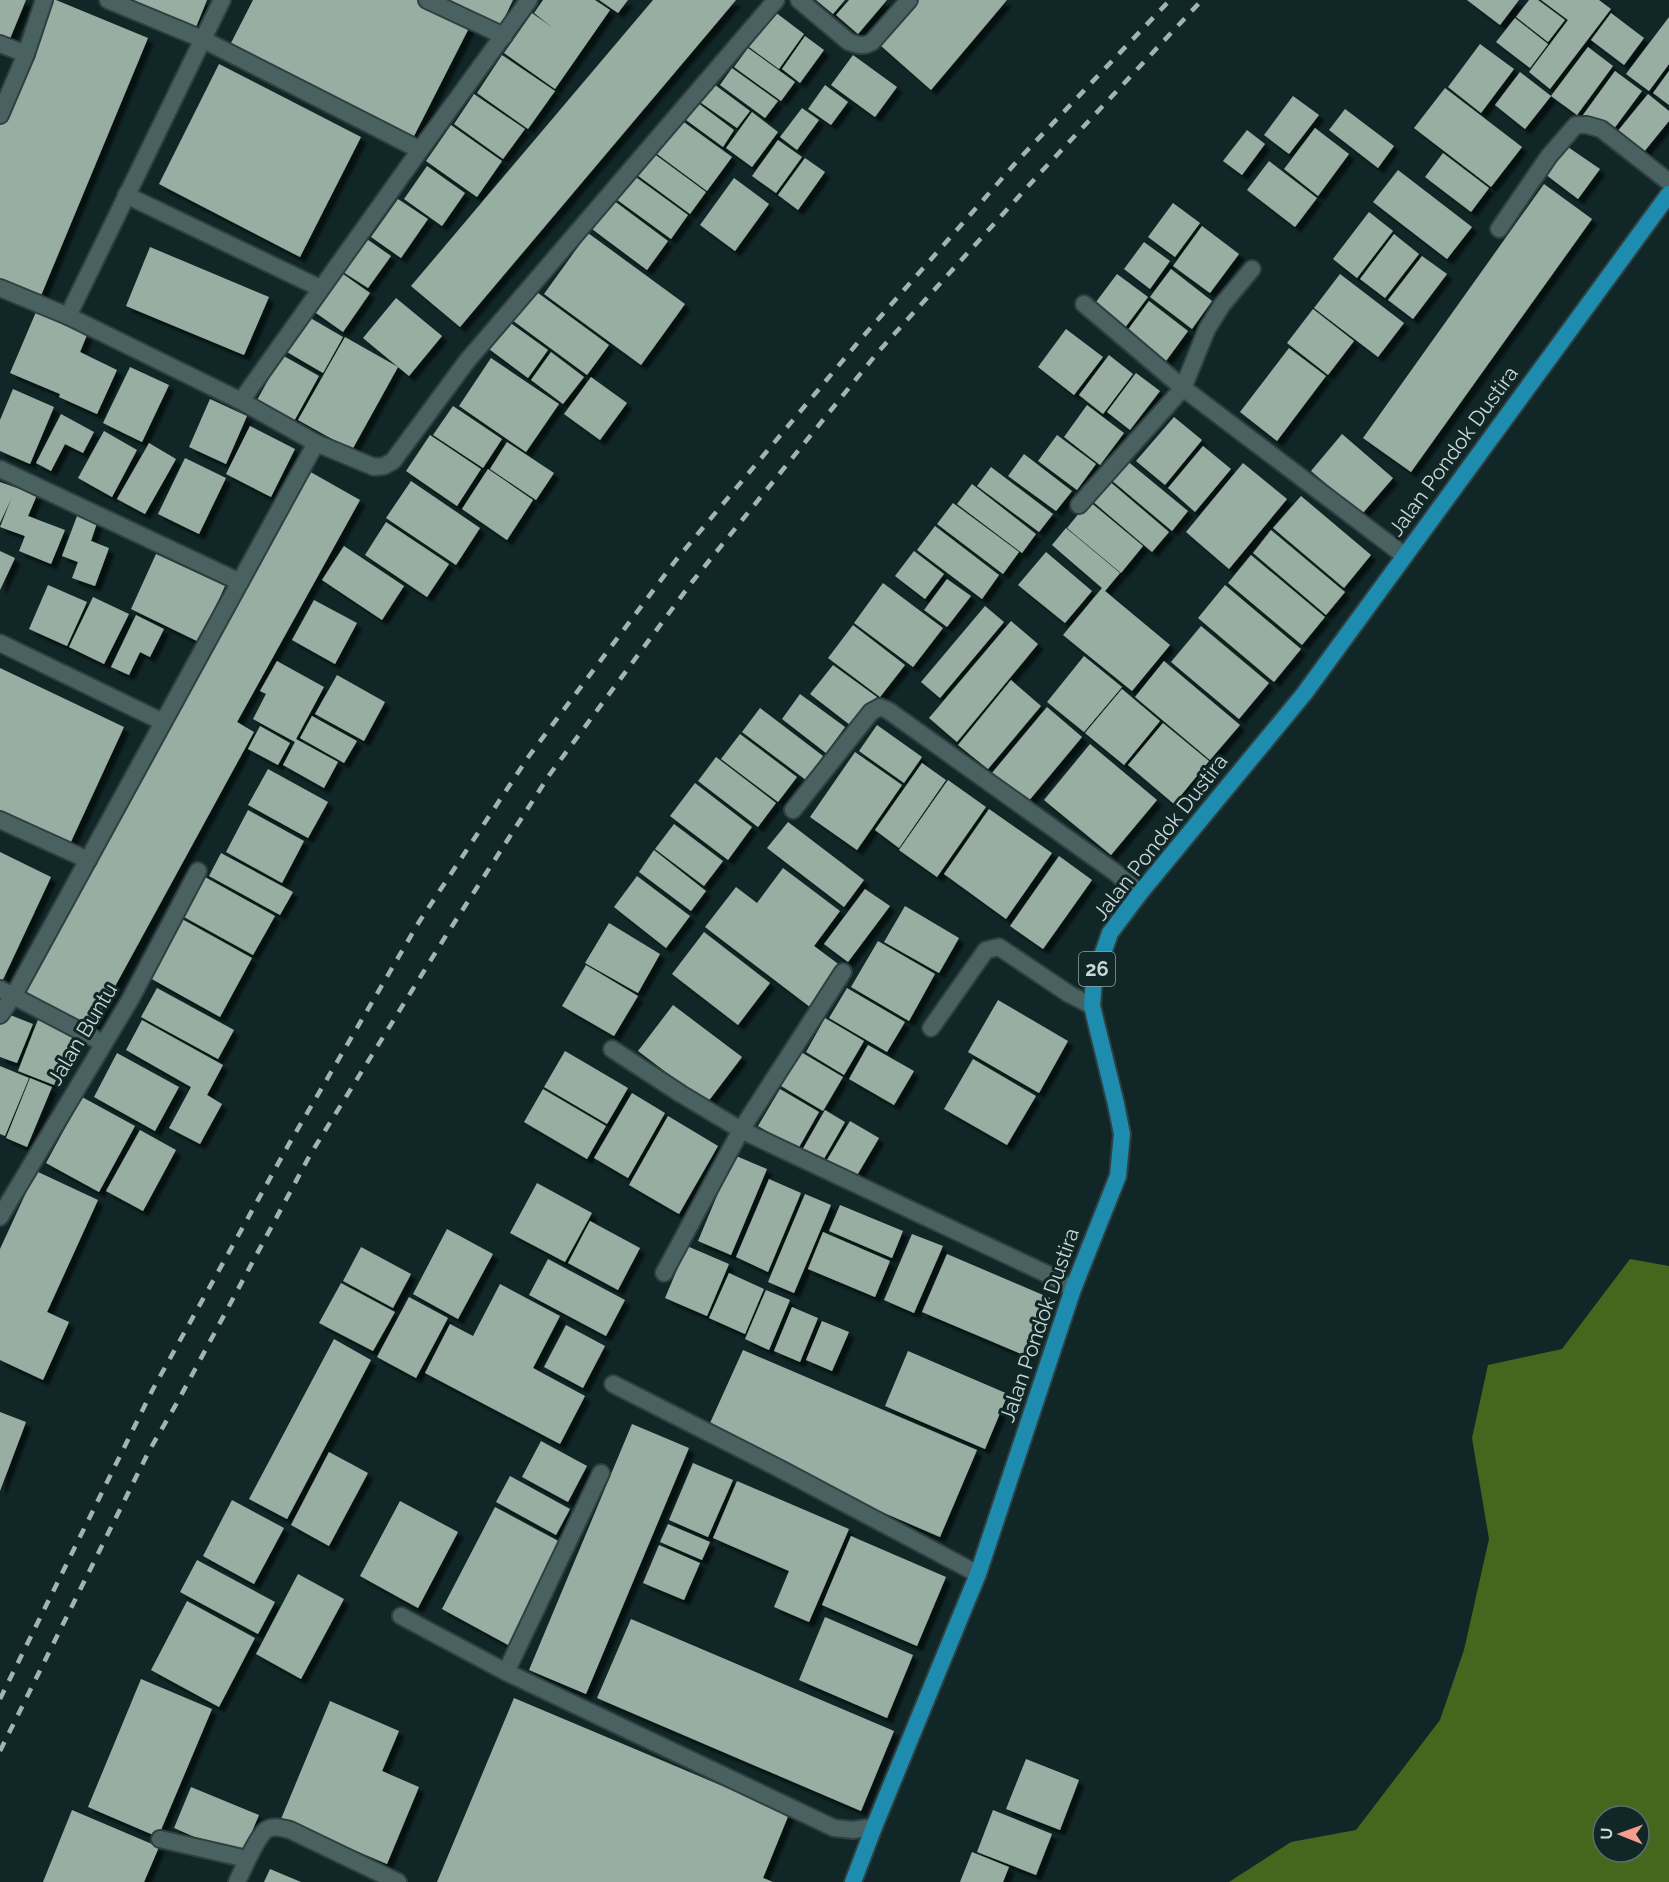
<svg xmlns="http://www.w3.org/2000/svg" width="1669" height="1882" viewBox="0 0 1669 1882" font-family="Raleway,sans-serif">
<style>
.forest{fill:#45671d;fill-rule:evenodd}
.building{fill:#99aea3;filter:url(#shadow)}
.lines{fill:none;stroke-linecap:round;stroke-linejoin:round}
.minor-casing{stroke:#304040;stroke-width:20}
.tertiary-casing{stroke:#304040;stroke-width:20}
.primary-casing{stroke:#304040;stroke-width:20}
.minor{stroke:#4a6162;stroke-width:16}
.tertiary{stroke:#4a6162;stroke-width:16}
.primary{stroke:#1e8cae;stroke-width:16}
.rail{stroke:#a3b2b2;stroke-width:4.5;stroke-dasharray:10 10;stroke-linecap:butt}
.labels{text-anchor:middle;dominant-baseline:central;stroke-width:6;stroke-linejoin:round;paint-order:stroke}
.shield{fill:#112727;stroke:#92a2a2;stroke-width:1.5}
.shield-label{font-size:20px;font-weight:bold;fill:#cad7d7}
.street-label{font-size:21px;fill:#cad7d7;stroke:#112727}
</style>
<defs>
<filter id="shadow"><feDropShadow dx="5.5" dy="5.5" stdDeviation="1.5" flood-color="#0009"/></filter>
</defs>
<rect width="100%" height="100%" fill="#112727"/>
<path class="forest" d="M1630,1259L1669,1266V1882H1229L1291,1842L1356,1830L1440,1720L1464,1650L1489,1539L1472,1438L1488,1365L1562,1349ZM1603,1816H1639V1852H1603Z"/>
<g class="building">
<path d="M0,0H26L9,41L0,37Z"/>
<path d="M51,0H56L148,38L40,298L0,281V124Z"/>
<path d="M119,0H207L194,32Z"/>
<path d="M253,0H419L470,26L413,138L231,43Z"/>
<path d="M442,0H513L499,29Z"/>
<path d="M543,0H595L610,10L555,89L504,53L532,13L553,28L534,13Z"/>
<path d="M599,0H628L618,13Z"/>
<path d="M653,0H736L460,327L411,286Z"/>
<path d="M816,0H845L833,14Z"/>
<path d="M849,0H887L858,34L836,15Z"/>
<path d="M918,0H1007L931,90L880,45Z"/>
<path d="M1467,0H1519L1500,25Z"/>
<path d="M1529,0H1538L1565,20L1548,42L1516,17Z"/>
<path d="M1541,0H1599L1611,9L1550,89L1529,72L1568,20Z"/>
<path d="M775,12L804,34L779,69L749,47Z"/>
<path d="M1611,13L1644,38L1624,65L1591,40Z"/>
<path d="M1669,17V64L1649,91L1626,74Z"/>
<path d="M1515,18L1548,44L1530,68L1496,42Z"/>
<path d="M805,36L824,50L800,83L782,69Z"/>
<path d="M1480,44L1514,69L1481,113L1448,87Z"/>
<path d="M1588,47L1613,66L1577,115L1551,96Z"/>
<path d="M748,48L795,82L781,101L734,67Z"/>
<path d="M502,55L555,91L528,129L477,93Z"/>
<path d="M853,55L897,87L875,117L831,85Z"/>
<path d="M219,64L361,137L300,257L159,184Z"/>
<path d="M732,68L778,101L765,118L720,85Z"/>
<path d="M1615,71L1642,91L1610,134L1583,115Z"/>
<path d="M1669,71V105L1653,93Z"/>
<path d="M1520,72L1551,96L1525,129L1495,105Z"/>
<path d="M711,82L750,111L737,128L697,100Z"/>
<path d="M825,85L848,102L831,125L808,109Z"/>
<path d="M1445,88L1522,147L1491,187L1414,128Z"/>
<path d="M474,94L525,129L503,159L454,124Z"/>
<path d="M1648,94L1669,111V121L1643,153L1617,132Z"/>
<path d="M1293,96L1319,115L1289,154L1264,135Z"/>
<path d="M694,100L734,130L723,147L682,117Z"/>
<path d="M802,108L819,120L797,150L780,137Z"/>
<path d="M1345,109L1394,146L1378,168L1329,130Z"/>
<path d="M752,112L778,132L752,167L726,148Z"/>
<path d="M681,120L732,157L707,191L657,154Z"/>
<path d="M451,125L502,161L477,197L426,161Z"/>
<path d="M1315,128L1349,154L1318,196L1284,169Z"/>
<path d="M1247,130L1265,144L1242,175L1223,161Z"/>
<path d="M778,140L802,157L776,193L752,176Z"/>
<path d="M1565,145L1600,169L1578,199L1545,174Z"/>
<path d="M653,153L706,192L690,214L637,175Z"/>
<path d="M1443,153L1489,188L1471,212L1425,177Z"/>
<path d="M805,158L825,172L798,210L778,195Z"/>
<path d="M1269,161L1317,198L1295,227L1247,190Z"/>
<path d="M427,166L465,193L442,226L404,199Z"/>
<path d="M1398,170L1472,227L1447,259L1373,202Z"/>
<path d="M633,175L688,215L671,239L616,199Z"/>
<path d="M734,178L769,204L735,251L700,225Z"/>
<path d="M1544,184L1592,219L1411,472L1363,438Z"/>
<path d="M398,199L428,219L401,258L371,237Z"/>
<path d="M613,200L668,241L647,270L592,229Z"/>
<path d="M1173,203L1200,223L1175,257L1148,237Z"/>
<path d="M1369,212L1393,231L1357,278L1333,259Z"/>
<path d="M1202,226L1239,254L1210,293L1173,266Z"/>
<path d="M588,233L685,304L641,365L544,294Z"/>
<path d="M1394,234L1419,254L1385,298L1360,279Z"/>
<path d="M364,237L391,256L368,288L340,270Z"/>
<path d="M1144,242L1170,261L1150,289L1124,269Z"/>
<path d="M150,247L269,297L244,355L126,306Z"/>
<path d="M1422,256L1447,274L1413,319L1388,300Z"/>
<path d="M336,269L370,293L343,332L309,308Z"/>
<path d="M1171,269L1212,301L1192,329L1150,297Z"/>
<path d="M1117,274L1148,297L1124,329L1093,306Z"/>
<path d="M1340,274L1404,323L1378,357L1314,308Z"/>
<path d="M534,290L609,345L587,375L512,320Z"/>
<path d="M396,298L442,336L409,376L363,338Z"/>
<path d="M1149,301L1188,331L1166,361L1127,331Z"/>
<path d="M1313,309L1354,341L1328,375L1287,343Z"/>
<path d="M36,312L87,335L80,352L117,370L97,414L59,397L60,394L10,373Z"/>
<path d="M307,316L343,337L323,373L287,352Z"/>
<path d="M505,319L548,350L528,378L485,346Z"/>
<path d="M1066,329L1103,357L1074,395L1038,367Z"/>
<path d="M345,337L398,367L352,450L298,420Z"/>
<path d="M1289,348L1326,376L1277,441L1240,412Z"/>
<path d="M551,352L584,377L563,404L531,380Z"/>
<path d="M282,355L319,376L293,423L256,402Z"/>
<path d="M1109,355L1133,374L1103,414L1079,395Z"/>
<path d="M491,358L559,404L526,452L459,406Z"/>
<path d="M130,367L169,385L142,442L103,423Z"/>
<path d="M1136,373L1160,391L1130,430L1107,412Z"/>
<path d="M591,377L627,403L600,440L564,414Z"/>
<path d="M13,389L54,407L30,464L0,451V420Z"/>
<path d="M210,399L247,416L226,464L189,447Z"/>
<path d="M1087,405L1124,433L1100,465L1064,437Z"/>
<path d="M453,406L502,439L483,468L433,435Z"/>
<path d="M61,414L94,432L83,453L65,444L51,471L36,463Z"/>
<path d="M1174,417L1202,440L1165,485L1136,461Z"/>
<path d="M250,426L295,449L271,497L226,474Z"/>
<path d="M104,431L137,450L112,497L78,478Z"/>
<path d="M1342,434L1393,478L1362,514L1311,471Z"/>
<path d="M430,435L481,469L457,506L406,471Z"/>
<path d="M1057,435L1096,464L1077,490L1038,461Z"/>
<path d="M507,442L554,473L536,500L490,469Z"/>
<path d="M149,443L176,459L145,514L117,499Z"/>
<path d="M1203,446L1231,469L1195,512L1168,488Z"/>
<path d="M1024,454L1072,491L1056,511L1008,476Z"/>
<path d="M185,458L226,478L199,534L158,514Z"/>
<path d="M1126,460L1188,511L1172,531L1110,479Z"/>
<path d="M1243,463L1287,499L1229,569L1186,532Z"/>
<path d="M991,467L1053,514L1039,532L977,486Z"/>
<path d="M488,469L533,500L507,540L462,509Z"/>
<path d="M307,470L360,500L237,722L254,732L89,1034L20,995Z"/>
<path d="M1108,480L1169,532L1152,552L1091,500Z"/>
<path d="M411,481L480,528L456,565L386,518Z"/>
<path d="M0,482L37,495L28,516L65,530L51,564L19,551L25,536L0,527L12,497L0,523Z"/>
<path d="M972,484L1036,534L1022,553L957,504Z"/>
<path d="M1301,496L1371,555L1344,588L1273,528Z"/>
<path d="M1089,501L1143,546L1121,573L1067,528Z"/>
<path d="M953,503L1019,552L1003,574L937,524Z"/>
<path d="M77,516L97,523L91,541L109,548L95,586L72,578L78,562L62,556Z"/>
<path d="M386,522L449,564L427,597L365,555Z"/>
<path d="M935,526L999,575L982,599L917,550Z"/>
<path d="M1066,528L1120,573L1105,591L1170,645L1132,691L1063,635L1102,588L1052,545Z"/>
<path d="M1271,530L1345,592L1326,615L1253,553Z"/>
<path d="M344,546L404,586L382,620L322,580Z"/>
<path d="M0,551L15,558L0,590Z"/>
<path d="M914,551L944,574L925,599L895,576Z"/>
<path d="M1046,552L1092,591L1065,623L1018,585Z"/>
<path d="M156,554L225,586L199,642L131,609Z"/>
<path d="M1251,555L1325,617L1302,645L1228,583Z"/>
<path d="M947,579L971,596L947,627L924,610Z"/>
<path d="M883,583L943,628L913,667L854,623Z"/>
<path d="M48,585L87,602L67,646L29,629Z"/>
<path d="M1225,585L1301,649L1274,682L1198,618Z"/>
<path d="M93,597L129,614L104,664L69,647Z"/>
<path d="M314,600L357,623L335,664L292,640Z"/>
<path d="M985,606L1004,622L940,698L921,682Z"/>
<path d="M136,615L164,629L150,657L140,652L129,675L111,667Z"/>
<path d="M1011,621L1038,644L957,742L929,718Z"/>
<path d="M853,625L905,665L880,697L828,658Z"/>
<path d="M1201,626L1269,683L1239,719L1171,662Z"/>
<path d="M1084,656L1122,687L1084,732L1047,702Z"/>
<path d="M277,661L324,687L296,739L338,762L324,788L283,765L295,742L253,719L266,694L260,691Z"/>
<path d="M1164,661L1240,725L1210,760L1135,697Z"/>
<path d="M833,665L877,697L854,728L810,694Z"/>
<path d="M0,668L124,727L69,846L0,814Z"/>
<path d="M337,675L385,702L364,741L315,714Z"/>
<path d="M1011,680L1041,706L988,769L958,745Z"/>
<path d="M1122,689L1160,721L1124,765L1085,733Z"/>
<path d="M800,694L845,727L826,753L782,719Z"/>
<path d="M1047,707L1082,737L1027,803L992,773Z"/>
<path d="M760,708L823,756L806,780L742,732Z"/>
<path d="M312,716L357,741L344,763L300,738Z"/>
<path d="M1163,723L1209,761L1174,804L1128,765Z"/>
<path d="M877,725L922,757L904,783L859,751Z"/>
<path d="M260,726L290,743L278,765L248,749Z"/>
<path d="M740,734L797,777L778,802L721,759Z"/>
<path d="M1090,744L1157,800L1111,855L1044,800Z"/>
<path d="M855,752L902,785L857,850L810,817Z"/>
<path d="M716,757L776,803L758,827L698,781Z"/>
<path d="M922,763L946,780L899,848L875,830Z"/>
<path d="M268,769L328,802L308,838L248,805Z"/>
<path d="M948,780L986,807L937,877L899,850Z"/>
<path d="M695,783L752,827L728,860L670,816Z"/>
<path d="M989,809L1052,853L1006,919L944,874Z"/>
<path d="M248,810L304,841L282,883L226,852Z"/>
<path d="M788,822L864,880L844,907L767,848Z"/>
<path d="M674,824L723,861L704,886L655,849Z"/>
<path d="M654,850L706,891L691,911L639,872Z"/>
<path d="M0,852L51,877L0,986Z"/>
<path d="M221,853L293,892L280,915L209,876Z"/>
<path d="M1059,856L1092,880L1043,949L1010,926Z"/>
<path d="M783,868L840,911L814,946L841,966L810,1007L705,927L736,887L757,903Z"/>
<path d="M637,876L690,916L666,948L614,907Z"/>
<path d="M205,877L275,916L253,955L184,917Z"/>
<path d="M865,889L890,906L848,962L824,944Z"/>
<path d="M905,906L959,938L939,973L884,942Z"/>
<path d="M182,919L252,958L220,1017L150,978Z"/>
<path d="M609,923L660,954L638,993L585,963Z"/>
<path d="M704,932L770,983L738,1025L672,974Z"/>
<path d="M878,941L935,974L909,1021L851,987Z"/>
<path d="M586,965L638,996L614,1036L562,1006Z"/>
<path d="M157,988L234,1030L218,1059L141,1017Z"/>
<path d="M847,988L905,1022L887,1052L829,1018Z"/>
<path d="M998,1000L1068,1041L1039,1093L968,1052Z"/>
<path d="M673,1005L742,1057L707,1103L638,1051Z"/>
<path d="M5,1013L33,1024L17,1063L0,1057V1025Z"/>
<path d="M39,1017L75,1032L54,1085L18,1071Z"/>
<path d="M825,1018L864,1041L844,1075L806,1052Z"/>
<path d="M142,1020L223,1065L207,1095L222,1104L200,1144L169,1128L191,1087L126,1050Z"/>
<path d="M868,1045L914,1071L894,1105L849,1079Z"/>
<path d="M565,1051L628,1088L607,1124L544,1087Z"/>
<path d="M801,1052L843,1077L823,1111L781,1086Z"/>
<path d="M117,1053L179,1087L155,1131L94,1097Z"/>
<path d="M973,1059L1036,1096L1007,1145L944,1109Z"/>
<path d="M0,1066L29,1078L5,1136L0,1134Z"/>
<path d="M30,1078L52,1087L27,1147L6,1138Z"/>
<path d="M543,1089L606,1126L587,1159L524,1122Z"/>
<path d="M780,1089L819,1112L798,1149L758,1126Z"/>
<path d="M632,1093L665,1113L628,1178L594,1158Z"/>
<path d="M82,1097L135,1126L99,1192L46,1163Z"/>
<path d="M825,1110L845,1122L821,1164L801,1152Z"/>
<path d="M668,1116L718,1146L679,1214L629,1185Z"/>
<path d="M850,1121L879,1138L856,1177L827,1160Z"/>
<path d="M140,1130L176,1150L143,1211L106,1191Z"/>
<path d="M734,1155L767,1169L731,1255L698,1241Z"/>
<path d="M36,1171L98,1200L47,1312L69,1322L43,1380L0,1360V1249Z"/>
<path d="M769,1179L801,1193L768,1272L736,1257Z"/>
<path d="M537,1183L592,1213L565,1262L510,1233Z"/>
<path d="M805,1194L831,1205L794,1293L768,1282Z"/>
<path d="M840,1205L903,1231L892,1258L829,1231Z"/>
<path d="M590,1221L640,1248L618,1290L568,1263Z"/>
<path d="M447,1229L493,1254L458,1319L413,1294Z"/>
<path d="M823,1232L890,1261L875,1297L808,1269Z"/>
<path d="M912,1234L943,1246L914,1313L884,1300Z"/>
<path d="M687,1246L729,1264L707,1316L665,1298Z"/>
<path d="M361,1247L411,1274L393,1308L343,1281Z"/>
<path d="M947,1254L1050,1298L1026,1356L922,1312Z"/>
<path d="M548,1259L625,1300L606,1336L529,1295Z"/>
<path d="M729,1273L764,1289L745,1334L709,1318Z"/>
<path d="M341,1283L395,1312L373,1351L319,1323Z"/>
<path d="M500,1284L560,1316L533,1368L585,1396L560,1444L425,1373L450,1324L473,1336Z"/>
<path d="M766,1290L790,1300L769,1350L745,1339Z"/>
<path d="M409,1297L448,1318L416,1378L377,1357Z"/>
<path d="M792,1307L818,1318L800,1362L774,1351Z"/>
<path d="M822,1321L849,1332L832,1371L806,1360Z"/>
<path d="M566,1325L605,1346L583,1388L544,1367Z"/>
<path d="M334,1339L371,1360L287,1519L249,1499Z"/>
<path d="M743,1350L977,1450L940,1537L831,1490L710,1423Z"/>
<path d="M908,1351L1008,1394L985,1449L885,1406Z"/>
<path d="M0,1412L26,1422L0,1491Z"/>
<path d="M632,1424L689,1448L586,1694L529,1670Z"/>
<path d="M541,1441L587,1466L568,1502L522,1477Z"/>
<path d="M329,1452L368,1473L329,1546L291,1525Z"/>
<path d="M693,1463L733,1480L708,1537L669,1520Z"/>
<path d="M510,1476L570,1509L556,1535L496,1502Z"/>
<path d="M737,1481L849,1529L809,1622L774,1607L789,1571L713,1538Z"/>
<path d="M232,1500L284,1528L254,1584L203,1556Z"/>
<path d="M400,1501L458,1532L418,1608L360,1576Z"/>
<path d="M495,1507L564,1544L510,1646L442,1609Z"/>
<path d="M668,1524L710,1542L702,1560L660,1542Z"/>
<path d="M851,1536L946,1577L917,1646L822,1605Z"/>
<path d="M659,1545L700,1563L684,1600L643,1583Z"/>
<path d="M197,1560L275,1602L258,1634L180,1592Z"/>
<path d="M298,1574L344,1599L301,1679L256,1654Z"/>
<path d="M187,1601L255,1638L219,1707L151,1670Z"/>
<path d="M825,1617L913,1655L887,1718L799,1680Z"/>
<path d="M631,1619L894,1731L861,1811L597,1698Z"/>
<path d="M141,1679L212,1709L158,1837L88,1807Z"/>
<path d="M514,1698L789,1814L763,1878L773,1882H437Z"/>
<path d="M330,1701L399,1731L382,1771L419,1787L387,1864L281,1819Z"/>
<path d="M1026,1759L1079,1780L1060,1830L1006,1809Z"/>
<path d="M191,1787L259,1815L241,1857L174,1828Z"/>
<path d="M72,1810L159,1847L144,1882H43Z"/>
<path d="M993,1810L1052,1834L1036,1875L977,1852Z"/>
<path d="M972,1852L1009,1867L1003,1882H960Z"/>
<path d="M270,1869L301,1882H264Z"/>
</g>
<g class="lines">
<defs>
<g id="minor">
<path d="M108,0L202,39L420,150"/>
<path d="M427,0L504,36"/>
<path d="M799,0L849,42C858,45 864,47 872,42L909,0"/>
<path d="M0,44L26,54"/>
<path d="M0,115L26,54L44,0"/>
<path d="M126,195L320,288"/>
<path d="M1499,229L1549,156L1576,125H1587L1601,129L1669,182"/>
<path d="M1084,304L1183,388L1405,556"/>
<path d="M68,316L241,401L316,443L374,467L384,466L393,461L467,361L776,0"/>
<path d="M241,401L420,150L529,0"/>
<path d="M0,469L240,582"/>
<path d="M1079,505L1183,388L1207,329L1222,305L1252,269"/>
<path d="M0,643L163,722"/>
<path d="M793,810L871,712L880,707L889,711L1116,873L1140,893"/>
<path d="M0,820L88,860"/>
<path d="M0,989L103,1043"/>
<path d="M0,1015L14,995L316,443"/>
<path d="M931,1028L986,950L999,947L1069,994L1092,1006"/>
<path d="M612,1049L681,1094L741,1130L1045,1273L1073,1289"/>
<path d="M0,1217L130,1000L198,871"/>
<path d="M664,1273L741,1130L843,972"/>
<path d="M613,1384L782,1470L978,1574"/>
<path d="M401,1616L506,1672L834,1828L853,1830L874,1827"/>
<path d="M506,1672L601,1473"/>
<path d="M160,1839L247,1859"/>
<path d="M237,1882C242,1871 257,1837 266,1830C273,1825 283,1828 290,1830L398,1882"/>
</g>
<path id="tertiary" d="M0,288L68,316L222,0"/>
<path id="primary" d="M853,1882L874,1827L978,1574L1073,1289L1118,1176L1122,1134L1116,1104L1092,1006L1094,979L1110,933L1140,893L1304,694L1669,194"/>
</defs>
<use href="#minor" class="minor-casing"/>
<use href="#tertiary" class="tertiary-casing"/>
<use href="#primary" class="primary-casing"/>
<use href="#minor" class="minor"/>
<use href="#tertiary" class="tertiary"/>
<use href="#primary" class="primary"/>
<g class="rail">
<path d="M0,1699L153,1389L289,1144L419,922L529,756L676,560L860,340L1020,158L1170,0"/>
<path d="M0,1751L149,1451L178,1401L310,1155L447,934L550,774L692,582L878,352L1041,172L1202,0"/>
</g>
</g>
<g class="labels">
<rect class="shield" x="1079" y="952" width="36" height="34" rx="4.5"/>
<g class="shield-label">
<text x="1097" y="969">26</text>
</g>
<g class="street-label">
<text transform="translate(1453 451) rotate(-54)">Jalan Pondok Dustira</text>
<text transform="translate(1160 837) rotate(-52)">Jalan Pondok Dustira</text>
<text transform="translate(82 1034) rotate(-59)">Jalan Buntu</text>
<text transform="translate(1039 1325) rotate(-71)">Jalan Pondok Dustira</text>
</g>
</g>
<g transform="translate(1621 1834) rotate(271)"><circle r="28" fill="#112727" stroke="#5b6d6d" stroke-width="1.5"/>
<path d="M0-4.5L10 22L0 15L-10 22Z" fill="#f59d8e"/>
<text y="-9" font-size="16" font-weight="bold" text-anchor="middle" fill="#cad7d7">U</text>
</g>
</svg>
